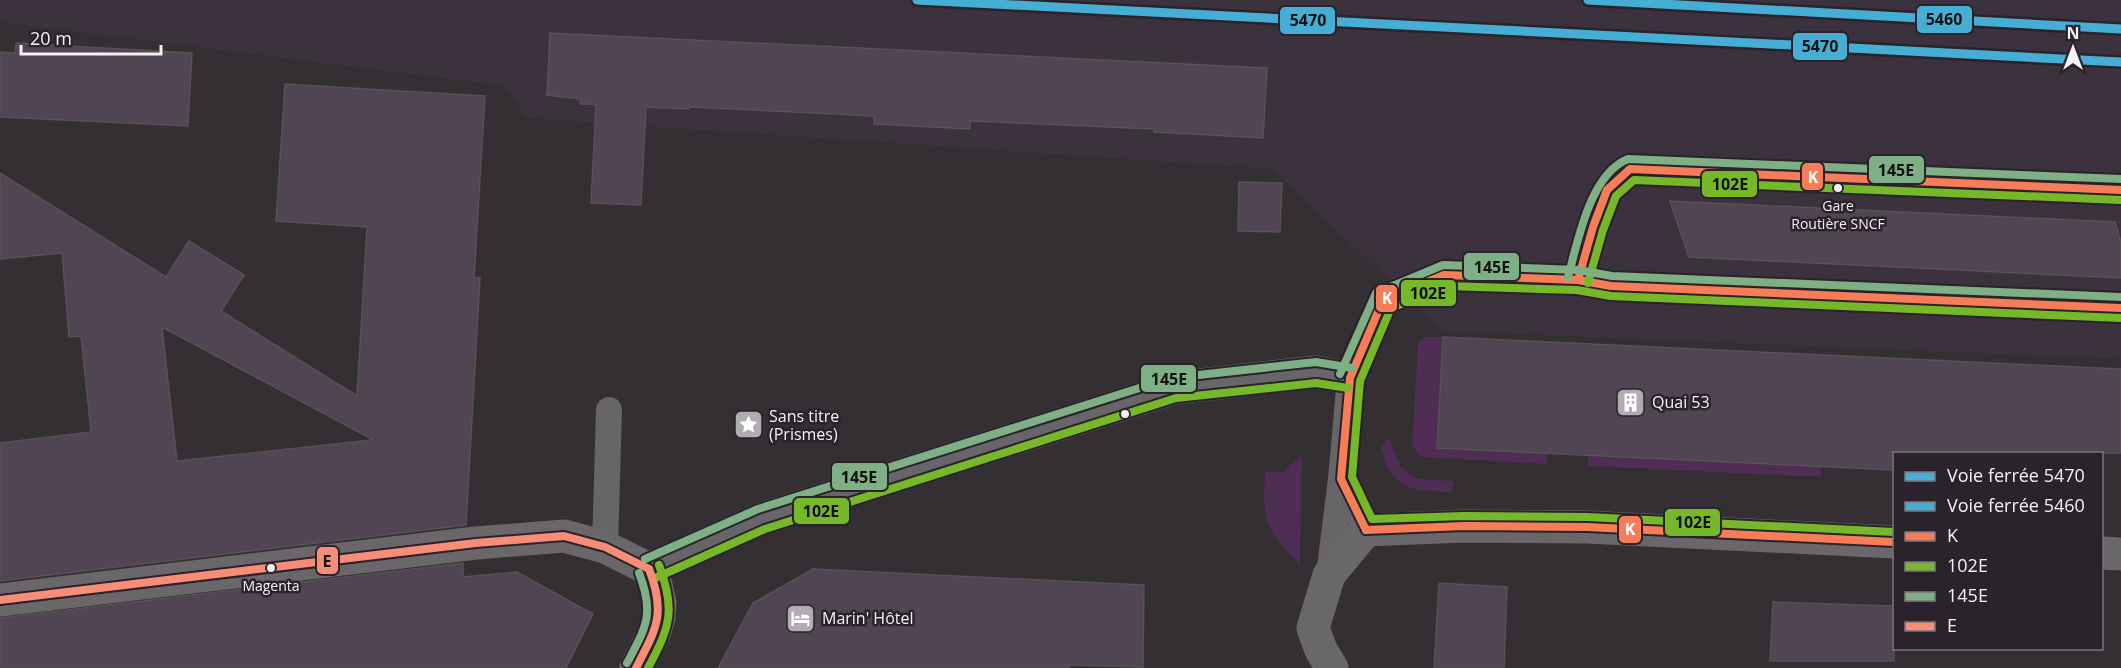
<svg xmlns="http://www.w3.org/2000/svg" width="2121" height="668" viewBox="0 0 2121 668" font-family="'Open Sans',sans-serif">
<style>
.built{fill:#3c323d}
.green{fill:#4f2d55}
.building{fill:#514553;stroke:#555255;stroke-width:1.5;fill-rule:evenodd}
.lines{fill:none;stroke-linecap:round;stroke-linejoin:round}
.lane{stroke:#676568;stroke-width:26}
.street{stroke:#676568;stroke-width:33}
.secondary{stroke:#6a676a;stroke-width:33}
.bus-1-casing{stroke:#2a232b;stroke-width:12}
.bus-2-casing{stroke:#2a232b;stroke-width:12}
.bus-3-casing{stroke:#2a232b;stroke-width:12}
.bus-4-casing{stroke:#2a232b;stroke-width:12}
.bus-1{stroke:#f77d58;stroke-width:8}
.bus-2{stroke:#76b82a;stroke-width:8}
.bus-3{stroke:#7eaf85;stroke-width:8}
.bus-4{stroke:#f78c77;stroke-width:8}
.rail-1-casing{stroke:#2a232b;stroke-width:14}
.rail-2-casing{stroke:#2a232b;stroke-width:14}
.rail-1{stroke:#46aed5;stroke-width:9}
.rail-2{stroke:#46aed5;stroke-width:9}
.bus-dot{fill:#f5f0f5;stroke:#2a232b;stroke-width:2}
.labels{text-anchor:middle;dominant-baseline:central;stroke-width:5;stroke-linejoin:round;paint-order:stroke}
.bus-label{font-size:14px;fill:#f5f0f5;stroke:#2a232b}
.poi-label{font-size:16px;fill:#f5f0f5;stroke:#2a232b;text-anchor:start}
.line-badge{stroke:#2a232b;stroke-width:2}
.badge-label{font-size:16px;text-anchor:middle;font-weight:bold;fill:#fff}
.pale-badge-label{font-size:16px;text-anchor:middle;font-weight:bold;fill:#111}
</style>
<rect width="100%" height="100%" fill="#332f33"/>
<path class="built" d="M0,0H2121V359L1442,331L1273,169L526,118L505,86L0,22Z"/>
<g class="green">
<path d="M1424,337H1443L1438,448L1547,452V464L1421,457L1412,445L1418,343Z"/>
<path d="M1389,438L1400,466L1417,479L1453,481L1452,492C1411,491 1392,491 1381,447Z"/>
<path d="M1302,454L1300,565C1265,529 1262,522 1265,472H1284Z"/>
<path d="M1588,455L1821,466V477L1588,466Z"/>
</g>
<g class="building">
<path d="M550,33L1267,68L1263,138L1154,132V129L970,121V129L874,124V116L690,107L689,109L646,107L641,205L591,203L596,104H580L581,99L547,95Z"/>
<path d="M16,43L192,53L188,126L0,117V52L15,53Z"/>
<path d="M285,84L485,96L474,278H480L466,525L0,581V443L91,432L81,336L69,337L62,253L0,259V173L166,277L189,241L244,275L221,311L357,396L367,227L276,221ZM162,327L370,438L372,440L177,461Z"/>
<path d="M1239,182L1282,183L1280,232L1238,231Z"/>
<path d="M1670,201L2115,222L2121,242V278L1689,257Z"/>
<path d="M1443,337L2121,369V453H1894V470L1437,448Z"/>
<path d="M463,563V577L517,572L593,614L566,668H0V618Z"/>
<path d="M813,569L1144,585L1143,667L1069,665V668H718L753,603Z"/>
<path d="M1439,583L1507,587L1504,668H1434Z"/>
<path d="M1773,602L1894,606V661H1770Z"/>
</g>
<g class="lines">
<g class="lane">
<path d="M1578,280L1593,227L1607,190L1630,169L2121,190"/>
<path d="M1341,479L1366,530"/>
<path d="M605,547L609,410"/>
<path d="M1329,575L1341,479L1350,378L1383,300L1444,275L1578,280L1611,286L2121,308"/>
</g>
<path class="street" d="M649,569L761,519L1174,388L1316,372L1350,378"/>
<g class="secondary">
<path d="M2102,553L2121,554"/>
<path d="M0,600L476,543L564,536L605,547L649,569L656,585L660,603L659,617L655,631L636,668"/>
<path d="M1332,668L1321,650L1313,628L1329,575L1366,530L1464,526L1587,527L1894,542"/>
</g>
<defs>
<g id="bus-1">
<path d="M1578,280L1593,227L1607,190L1630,169L2121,190"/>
<path d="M1366,530L1341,479L1350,378L1383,300L1444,275L1578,280L1611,286L2121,308"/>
<path d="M1366,530L1464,526L1587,527L1894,542"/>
</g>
<g id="bus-2">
<path d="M1588,283L1603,230L1616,196L1634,180L2121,200"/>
<path d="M1894,532L1587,517L1464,516L1372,519L1352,477L1360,381L1391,308L1446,286L1577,290L1611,296L2121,318"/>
<path d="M653,579L765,529L1176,398L1316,383L1348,388"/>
<path d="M648,668C670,627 676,610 659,565"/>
</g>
<g id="bus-3">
<path d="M1568,277C1578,241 1590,174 1628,159L2121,179"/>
<path d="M1340,374L1376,293L1443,265L1578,270L1612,276L2121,297"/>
<path d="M645,559L758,509L1171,378L1316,362L1352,368"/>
<path d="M627,663C646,627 655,614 639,573"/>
</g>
<g id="bus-4">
<path d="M0,600L476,543L564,536L605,547L649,569"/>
<path d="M636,668C657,628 666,613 649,569"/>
</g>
</defs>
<use href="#bus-1" class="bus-1-casing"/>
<use href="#bus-2" class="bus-2-casing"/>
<use href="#bus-3" class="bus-3-casing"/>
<use href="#bus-4" class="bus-4-casing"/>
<use href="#bus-1" class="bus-1"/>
<use href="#bus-2" class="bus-2"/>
<use href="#bus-3" class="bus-3"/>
<use href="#bus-4" class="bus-4"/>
<defs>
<path id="rail-1" d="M917,0L2121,62"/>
<path id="rail-2" d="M1588,0L2121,29"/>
</defs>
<use href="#rail-1" class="rail-1-casing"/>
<use href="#rail-2" class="rail-2-casing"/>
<use href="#rail-1" class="rail-1"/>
<use href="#rail-2" class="rail-2"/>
</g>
<defs>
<symbol id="building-square" viewBox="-11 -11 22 22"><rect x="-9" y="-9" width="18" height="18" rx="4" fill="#b1acb1" stroke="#2a232b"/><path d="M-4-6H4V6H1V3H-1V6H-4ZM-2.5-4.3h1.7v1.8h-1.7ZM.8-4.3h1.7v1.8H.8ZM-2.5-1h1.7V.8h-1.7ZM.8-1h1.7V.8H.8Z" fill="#fff"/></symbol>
<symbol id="sight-square" viewBox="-11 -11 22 22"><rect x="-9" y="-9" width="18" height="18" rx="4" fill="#b1acb1" stroke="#2a232b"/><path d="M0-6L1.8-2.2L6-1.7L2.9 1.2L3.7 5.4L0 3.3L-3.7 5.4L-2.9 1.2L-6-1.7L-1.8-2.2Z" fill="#fff"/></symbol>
<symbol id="hotel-square" viewBox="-11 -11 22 22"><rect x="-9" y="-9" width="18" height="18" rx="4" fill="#b1acb1" stroke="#2a232b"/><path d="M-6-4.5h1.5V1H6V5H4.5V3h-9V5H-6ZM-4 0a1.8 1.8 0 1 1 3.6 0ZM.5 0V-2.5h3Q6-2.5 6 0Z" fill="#fff"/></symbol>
</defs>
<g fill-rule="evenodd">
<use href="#building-square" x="1614" y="386" width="33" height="33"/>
<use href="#sight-square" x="732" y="408" width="33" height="33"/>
<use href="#hotel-square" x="784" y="602" width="33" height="33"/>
</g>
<g class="bus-dot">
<circle cx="1838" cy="188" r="5"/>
<circle cx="1125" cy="414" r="5"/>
<circle cx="271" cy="568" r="5"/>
</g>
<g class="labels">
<g class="bus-label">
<text x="1838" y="205">Gare<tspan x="1838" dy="18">Routière SNCF</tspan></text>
<text x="271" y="585">Magenta</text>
</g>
<g class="poi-label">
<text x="1652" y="402">Quai 53</text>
<text x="769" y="416">Sans titre<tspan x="769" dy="18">(Prismes)</tspan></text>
<text x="822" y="618">Marin' Hôtel</text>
</g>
</g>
<g class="line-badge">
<rect x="1916" y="5" width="57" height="29" rx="6" fill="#46aed5"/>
<rect x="1279" y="6" width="57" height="29" rx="6" fill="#46aed5"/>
<rect x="1792" y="32" width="56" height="29" rx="6" fill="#46aed5"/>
<rect x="1868" y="155" width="57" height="29" rx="6" fill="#7eaf85"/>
<rect x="1801" y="162" width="23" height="29" rx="6" fill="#f77d58"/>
<rect x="1701" y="170" width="57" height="28" rx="6" fill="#76b82a"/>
<rect x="1463" y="252" width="57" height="29" rx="6" fill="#7eaf85"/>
<rect x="1400" y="279" width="57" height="28" rx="6" fill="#76b82a"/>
<rect x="1375" y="284" width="23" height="29" rx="6" fill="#f77d58"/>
<rect x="1140" y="364" width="57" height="29" rx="6" fill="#7eaf85"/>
<rect x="831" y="462" width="57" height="29" rx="6" fill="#7eaf85"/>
<rect x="793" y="497" width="57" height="28" rx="6" fill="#76b82a"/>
<rect x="1664" y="508" width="57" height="29" rx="6" fill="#76b82a"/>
<rect x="1618" y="515" width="24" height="29" rx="6" fill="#f77d58"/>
<rect x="316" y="546" width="23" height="29" rx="6" fill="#f78c77"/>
</g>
<g class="badge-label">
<text x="1813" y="183">K</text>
<text x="1387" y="304">K</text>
<text x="1630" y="535">K</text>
</g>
<g class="pale-badge-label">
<text x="1944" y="25">5460</text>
<text x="1308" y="26">5470</text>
<text x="1820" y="52">5470</text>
<text x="1896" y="176">145E</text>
<text x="1730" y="190">102E</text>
<text x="1492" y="273">145E</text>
<text x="1428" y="299">102E</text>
<text x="1169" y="385">145E</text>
<text x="859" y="483">145E</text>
<text x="821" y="517">102E</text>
<text x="1693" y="528">102E</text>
<text x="327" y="567">E</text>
</g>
<rect x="1893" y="452" width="210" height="198" fill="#2a232b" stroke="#7b757c" stroke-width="1.5"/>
<rect x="1905" y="472" width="30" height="9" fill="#46aed5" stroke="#7b757c" stroke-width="1.5"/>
<text x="1947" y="482" font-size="18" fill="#f5f0f5">Voie ferrée 5470</text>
<rect x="1905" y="502" width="30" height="9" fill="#46aed5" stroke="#7b757c" stroke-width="1.5"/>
<text x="1947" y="512" font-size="18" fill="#f5f0f5">Voie ferrée 5460</text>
<rect x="1905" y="532" width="30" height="9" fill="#f77d58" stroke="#7b757c" stroke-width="1.5"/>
<text x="1947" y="542" font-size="18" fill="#f5f0f5">K</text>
<rect x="1905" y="562" width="30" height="9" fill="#76b82a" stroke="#7b757c" stroke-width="1.5"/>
<text x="1947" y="572" font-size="18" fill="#f5f0f5">102E</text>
<rect x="1905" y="592" width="30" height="9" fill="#7eaf85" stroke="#7b757c" stroke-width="1.5"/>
<text x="1947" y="602" font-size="18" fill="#f5f0f5">145E</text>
<rect x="1905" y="622" width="30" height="9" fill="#f78c77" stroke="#7b757c" stroke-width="1.5"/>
<text x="1947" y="632" font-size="18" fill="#f5f0f5">E</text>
<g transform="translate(2073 48)" stroke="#2a232b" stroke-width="4.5" paint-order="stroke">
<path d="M0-4.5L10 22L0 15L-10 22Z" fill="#f5f0f5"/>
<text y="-9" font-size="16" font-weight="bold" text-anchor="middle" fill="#f5f0f5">N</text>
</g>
<path d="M21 45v9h140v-9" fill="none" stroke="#f5f0f5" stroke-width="3"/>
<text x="30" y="45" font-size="18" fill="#f5f0f5" stroke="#2a232b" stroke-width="4.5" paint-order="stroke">20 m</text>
</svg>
